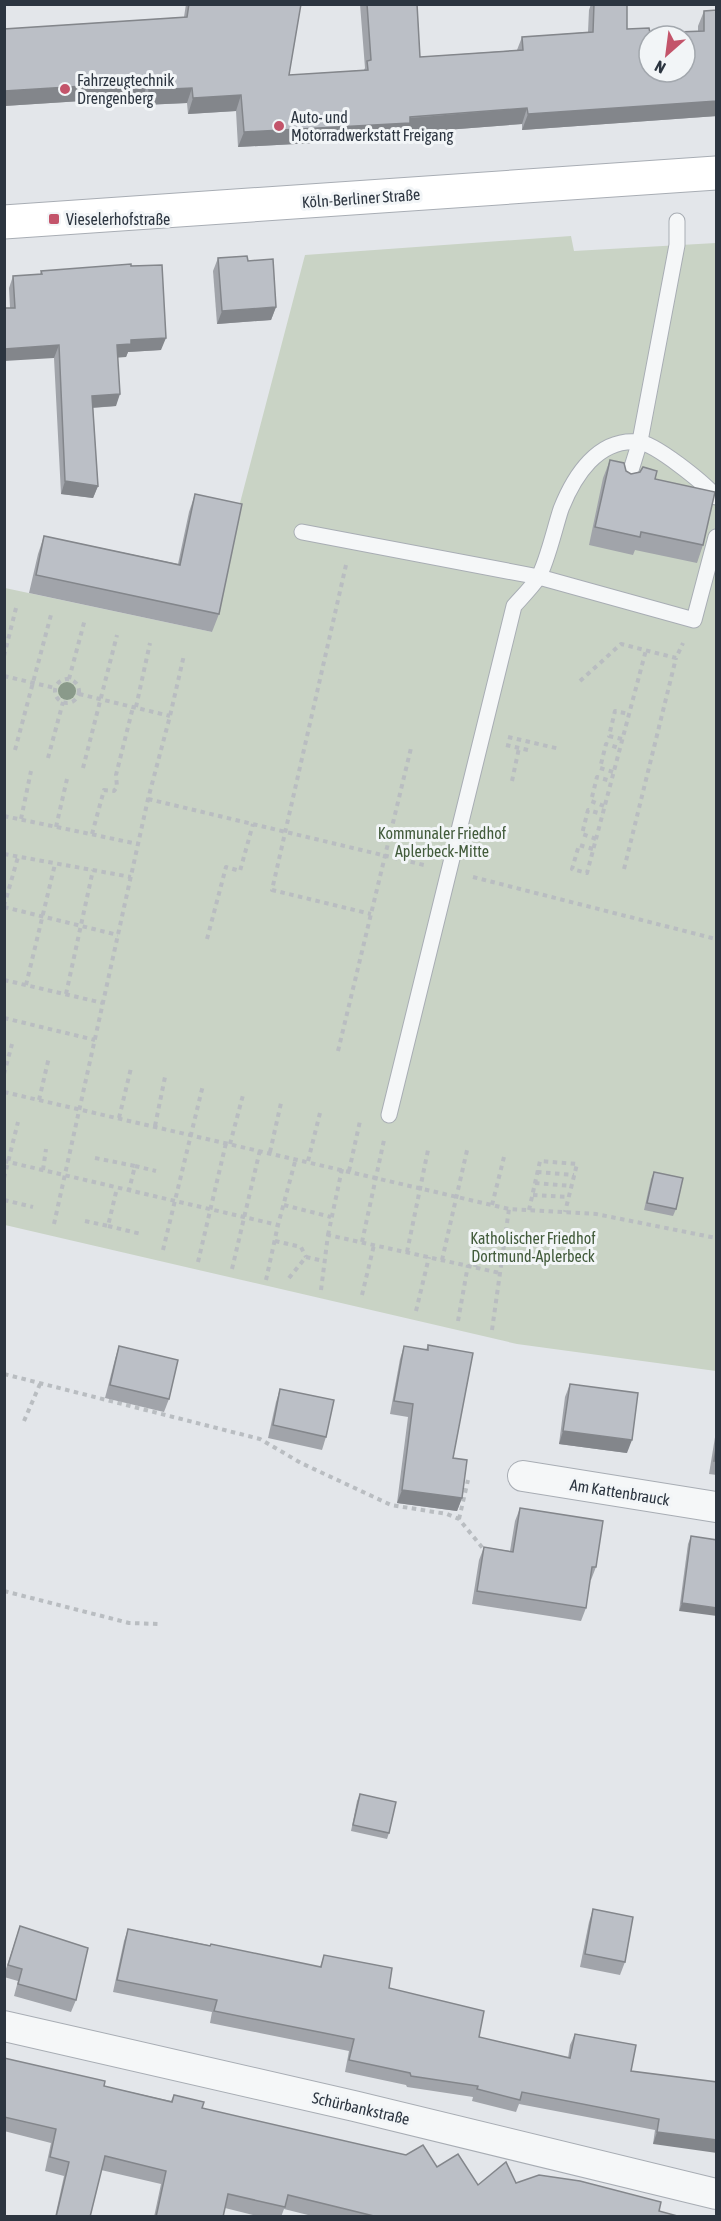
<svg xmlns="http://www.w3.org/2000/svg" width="721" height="2221" viewBox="0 0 721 2221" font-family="'Asap Condensed',sans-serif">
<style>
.green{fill:#c9d3c5}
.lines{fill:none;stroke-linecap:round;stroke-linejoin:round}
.lane-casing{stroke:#a8adb4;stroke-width:17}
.street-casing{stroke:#a8adb4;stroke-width:32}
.secondary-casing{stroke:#a8adb4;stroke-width:35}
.path{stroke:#b9bdc1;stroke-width:4;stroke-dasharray:4.5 4.5;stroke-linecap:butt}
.lane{stroke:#f5f7f8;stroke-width:15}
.street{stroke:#f5f7f8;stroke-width:30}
.secondary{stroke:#fff;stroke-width:33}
.tree{fill:#8a9a8a}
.wall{fill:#a1a4aa}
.shaded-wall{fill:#83868b}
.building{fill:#bbbfc6;stroke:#83868b;stroke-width:1.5;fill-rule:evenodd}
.poi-dot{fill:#c3546a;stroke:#f2f5f7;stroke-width:2}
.labels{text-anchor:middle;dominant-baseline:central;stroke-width:6;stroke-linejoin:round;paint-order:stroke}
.poi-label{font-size:16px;fill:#2c3540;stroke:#f2f5f7;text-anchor:start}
.street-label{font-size:16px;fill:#2c3540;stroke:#f2f5f7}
.park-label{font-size:16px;fill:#425b3b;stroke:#f2f5f7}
</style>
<rect width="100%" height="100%" fill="#e3e6ea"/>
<path class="green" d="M571,236L574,251L716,243V1371L517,1344L5,1225V588L212,632L235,522L305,255Z"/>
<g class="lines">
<defs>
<g id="lane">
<path d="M627,483L640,441L677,245V221"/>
<path d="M302,532L539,577L694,620L716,537"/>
<path d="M389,1115L514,606C522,597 531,588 538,578C547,563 555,527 561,509C574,476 598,438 638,442C655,443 704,483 716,497"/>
</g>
<g id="street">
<path d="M523,1476L716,1507"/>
<path d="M4,2026L354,2106L716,2194"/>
</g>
<path id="secondary" d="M4,222L716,173"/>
</defs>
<use href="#lane" class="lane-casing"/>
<use href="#street" class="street-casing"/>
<use href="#secondary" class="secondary-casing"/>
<g class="path">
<path d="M346,565L272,890L371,914"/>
<path d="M4,656L17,604"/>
<path d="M4,676L55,688"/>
<circle cx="67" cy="691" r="12"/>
<path d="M69,679L85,619"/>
<path d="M580,681L621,644L676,658L683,643"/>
<path d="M79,694L170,716"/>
<path d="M136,707L150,643"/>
<path d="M508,737L560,749"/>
<path d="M622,739L609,736L615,711L629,714"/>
<path d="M506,745L528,750"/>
<path d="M15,750L52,611"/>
<path d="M48,758L63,702"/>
<path d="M83,768L117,635"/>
<path d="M613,772L600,768L606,744L619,748"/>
<path d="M512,781L519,748"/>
<path d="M148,799L424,865"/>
<path d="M604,806L591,801L597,777L611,781"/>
<path d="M4,816L138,844"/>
<path d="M21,819L31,771"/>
<path d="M56,827L67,779"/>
<path d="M92,834L104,790L114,791L117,787L116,775L133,707"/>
<path d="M596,839L582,834L588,810L602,814"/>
<path d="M593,849L579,845L572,869L587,873L646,650"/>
<path d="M4,854L131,877"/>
<path d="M624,869L676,658"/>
<path d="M473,877L716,939"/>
<path d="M4,906L18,857"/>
<path d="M4,907L118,935"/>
<path d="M207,939L226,867L240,871L253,824"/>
<path d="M4,980L103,1003"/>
<path d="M26,985L55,864"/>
<path d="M66,994L93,870"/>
<path d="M4,1018L95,1040"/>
<path d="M338,1051L411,748"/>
<path d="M4,1074L12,1044"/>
<path d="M4,1092L509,1209L596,1214L716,1238"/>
<path d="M39,1100L49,1057"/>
<path d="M119,1118L131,1068"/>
<path d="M155,1126L165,1077"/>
<path d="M230,1144L243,1095"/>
<path d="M270,1152L281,1103"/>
<path d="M95,1158L135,1166L129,1190"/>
<path d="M4,1161L278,1225L296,1158"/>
<path d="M308,1161L320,1113"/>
<path d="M135,1166L156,1171"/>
<path d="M43,1170L46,1149"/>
<path d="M349,1171L360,1121"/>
<path d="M537,1172L574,1175"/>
<path d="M4,1178L18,1122"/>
<path d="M535,1183L571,1186"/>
<path d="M533,1195L569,1197"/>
<path d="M4,1200L33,1207"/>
<path d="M284,1205L331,1217"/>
<path d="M492,1205L504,1157"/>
<path d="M529,1210L540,1161L577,1164L565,1212"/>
<path d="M85,1221L108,1226L117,1188"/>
<path d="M54,1224L148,799L170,716L184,655"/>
<path d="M108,1226L141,1234"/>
<path d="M328,1235L342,1169"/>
<path d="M275,1241L301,1247L306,1257"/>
<path d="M362,1242L384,1140"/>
<path d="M163,1250L203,1085"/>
<path d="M407,1252L428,1150"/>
<path d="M442,1260L468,1146"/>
<path d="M198,1262L226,1143"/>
<path d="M475,1267L481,1236"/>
<path d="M232,1269L260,1150"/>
<path d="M289,1278L306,1257L324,1261"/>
<path d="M266,1280L278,1225"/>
<path d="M321,1290L328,1235L500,1273"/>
<path d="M362,1295L374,1245"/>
<path d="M416,1311L429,1257"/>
<path d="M458,1321L468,1265"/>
<path d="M492,1330L509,1209"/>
<path d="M4,1374L260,1439L301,1463L391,1505L447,1514L459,1519L485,1551"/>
<path d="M24,1421L40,1384"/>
<path d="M459,1519L468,1480"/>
<path d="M4,1591L129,1623L160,1624"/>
</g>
<use href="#lane" class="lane"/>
<use href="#street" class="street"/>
<use href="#secondary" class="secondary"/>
</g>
<circle class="tree" cx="67" cy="691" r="9"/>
<g class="wall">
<path d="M186,4H301L289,75L364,70L365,68L360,4H417L420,57L517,50L522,37L588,32L589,10L591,4H627V29L650,33L698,31V26L704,11L717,116L522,130V124L407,133L405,138L238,147L236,111L188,114L187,103L143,105V97L4,106V29L184,17Z"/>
<path d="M218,258L248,261L276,307L271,320L217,324L213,271Z"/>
<path d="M131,266L161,350L128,352L126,357H118L116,406L93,408L98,486L93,498L61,494L54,358L10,308L9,288L13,276L40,274L41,271Z"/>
<path d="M610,460L631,474L655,479L703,545L697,563L635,550L633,555L589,545L603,478Z"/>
<path d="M195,494L219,614L212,632L29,593L38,554L44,536L178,564L189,512Z"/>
<path d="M654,1172L676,1209L673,1216L644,1210L651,1179Z"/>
<path d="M428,1345L462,1498L457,1511L397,1503L408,1417L390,1414L400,1359L404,1346L426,1350Z"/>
<path d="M119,1346L169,1399L164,1412L105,1398L115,1359Z"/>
<path d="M570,1384L627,1453L559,1444L565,1397Z"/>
<path d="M280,1389L326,1437L322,1450L268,1438L276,1402Z"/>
<path d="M717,1425V1475L709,1474Z"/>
<path d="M520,1508L596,1567L591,1580H590L586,1608L581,1621L472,1604L479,1560L484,1547L510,1551L515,1521Z"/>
<path d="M691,1536L717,1540L679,1611L688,1544Z"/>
<path d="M360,1794L389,1833L387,1839L351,1831L357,1801Z"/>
<path d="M593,1909L625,1962L620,1975L580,1967L589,1922Z"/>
<path d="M20,1926L76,2000L71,2012L14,1996L18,1981L4,1977V1975Z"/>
<path d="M128,1929L320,1967L324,1955L479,2037L568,2058L570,2045L575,2034L631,2071L717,2082L653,2144L655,2130L519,2104L516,2112L472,2101L473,2097L407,2087L406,2085L345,2072L349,2051L210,2023L212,2012L113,1992L124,1941Z"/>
<path d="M4,2058L104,2086L171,2101L174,2095L202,2108L437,2167L478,2185L516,2183L681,2217H316L284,2209L281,2217H261L225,2208L223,2217H154L161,2184L101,2170L90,2217H55L64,2176L45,2171L51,2143L4,2131Z"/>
</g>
<g class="shaded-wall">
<path d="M148,82L143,97L4,106V91Z"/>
<path d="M192,88L187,103L143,105L149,90Z"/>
<path d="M241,95L236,111L188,114L193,98Z"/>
<path d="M717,101V116L522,130L528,114Z"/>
<path d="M527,108L522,124L407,133L405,138L238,147L244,132Z"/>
<path d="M276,307L271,320L217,324L222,311Z"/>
<path d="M166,338L161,350L128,352L126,357L113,358L117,345L131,340Z"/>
<path d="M59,345L54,358L4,361V349Z"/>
<path d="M120,394L116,406L87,408L92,396Z"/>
<path d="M65,481L98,486L93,498L61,494Z"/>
<path d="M563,1431L632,1440L627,1453L559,1444Z"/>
<path d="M402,1490L462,1498L457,1511L397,1503Z"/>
<path d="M682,1603L717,1608V1616L679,1611Z"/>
<path d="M657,2132L717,2140V2153L653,2144Z"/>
</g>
<g class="building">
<path d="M189,4H301L289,75L368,70L367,61L371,60L367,4H417L420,57L523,50L522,37L593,32L594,4H627V29L649,28L650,33L704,31V11L717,10V101L528,114L527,108L410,117V123L244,132L241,95L193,98L192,88L149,90L148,82L4,91V29L187,17ZM649,36H685V72H649Z"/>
<path d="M247,256L248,261L273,259L276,307L222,311L218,258Z"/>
<path d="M131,264V266L162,265L166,338L131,340V344L117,345L120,394L92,396L98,486L65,481L59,345L4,349V308H15L13,276L42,274L41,271Z"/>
<path d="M610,460L624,463L626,471L631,474L640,472L643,467L657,471L655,479L715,492L703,545L641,532L640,537L595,527Z"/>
<path d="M195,494L242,504L219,614L36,575L44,536L180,565Z"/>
<path d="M654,1172L683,1178L676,1209L647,1203Z"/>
<path d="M428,1345L473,1353L453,1458L467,1460L462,1498L402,1490L413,1404L394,1401L404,1346L428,1350Z"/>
<path d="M119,1346L178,1360L169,1399L110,1385Z"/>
<path d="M570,1384L638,1393L632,1440L563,1431Z"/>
<path d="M280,1389L334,1400L326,1437L273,1425Z"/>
<path d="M717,1442V1461H714Z"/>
<path d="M520,1508L603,1521L596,1567H592L586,1608L477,1591L484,1547L513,1552Z"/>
<path d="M691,1536L717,1540V1608L682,1603Z"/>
<path d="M360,1794L396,1802L389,1833L353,1825Z"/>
<path d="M593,1909L633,1917L625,1962L585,1954Z"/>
<path d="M20,1926L88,1948L76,2000L18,1984L22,1969L8,1965Z"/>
<path d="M128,1929L210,1946L211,1944L321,1967L324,1955L392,1968L389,1988L484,2011L479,2037L570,2058L575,2034L636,2045L631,2071L717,2082V2140L657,2132L659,2119L522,2092L520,2100L477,2089L478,2086L411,2076L410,2073L349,2060L354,2039L214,2011L217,2000L117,1980Z"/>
<path d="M4,2058L105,2081L104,2086L172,2102L174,2095L204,2102L202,2108L406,2155L423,2145L437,2167L458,2154L478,2185L506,2162L516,2183L539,2175L580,2181L661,2202L659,2211L681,2217H378L288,2195L285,2207L228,2194L223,2217H156L166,2171L105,2156L90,2217H56L69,2162L50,2157L56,2129L4,2117Z"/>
</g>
<g class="poi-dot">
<circle cx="65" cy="89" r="6"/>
<circle cx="279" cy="126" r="6"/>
<rect x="48" y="213" width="12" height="12" rx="3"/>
</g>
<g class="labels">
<g class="poi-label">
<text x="77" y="80">Fahrzeugtechnik<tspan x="77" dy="18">Drengenberg</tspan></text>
<text x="291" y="117">Auto- und<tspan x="291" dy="18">Motorradwerkstatt Freigang</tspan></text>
<text x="66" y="219">Vieselerhofstraße</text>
</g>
<g class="street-label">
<text transform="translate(361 198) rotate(-4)">Köln-Berliner Straße</text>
<text transform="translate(620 1492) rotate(9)">Am Kattenbrauck</text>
<text transform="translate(361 2108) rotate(13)">Schürbankstraße</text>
</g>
<g class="park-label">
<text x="442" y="833">Kommunaler Friedhof<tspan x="442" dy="18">Aplerbeck-Mitte</tspan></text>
<text x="533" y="1238">Katholischer Friedhof<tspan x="533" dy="18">Dortmund-Aplerbeck</tspan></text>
</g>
</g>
<rect width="721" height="2221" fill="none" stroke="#2c3540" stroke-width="12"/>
<g transform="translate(667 54) rotate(208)"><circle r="28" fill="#f2f5f7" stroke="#a3a8ae" stroke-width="1.5"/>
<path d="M0-4.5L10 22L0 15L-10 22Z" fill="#c3546a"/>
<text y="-9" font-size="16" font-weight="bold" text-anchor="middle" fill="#2c3540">N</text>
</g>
</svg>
